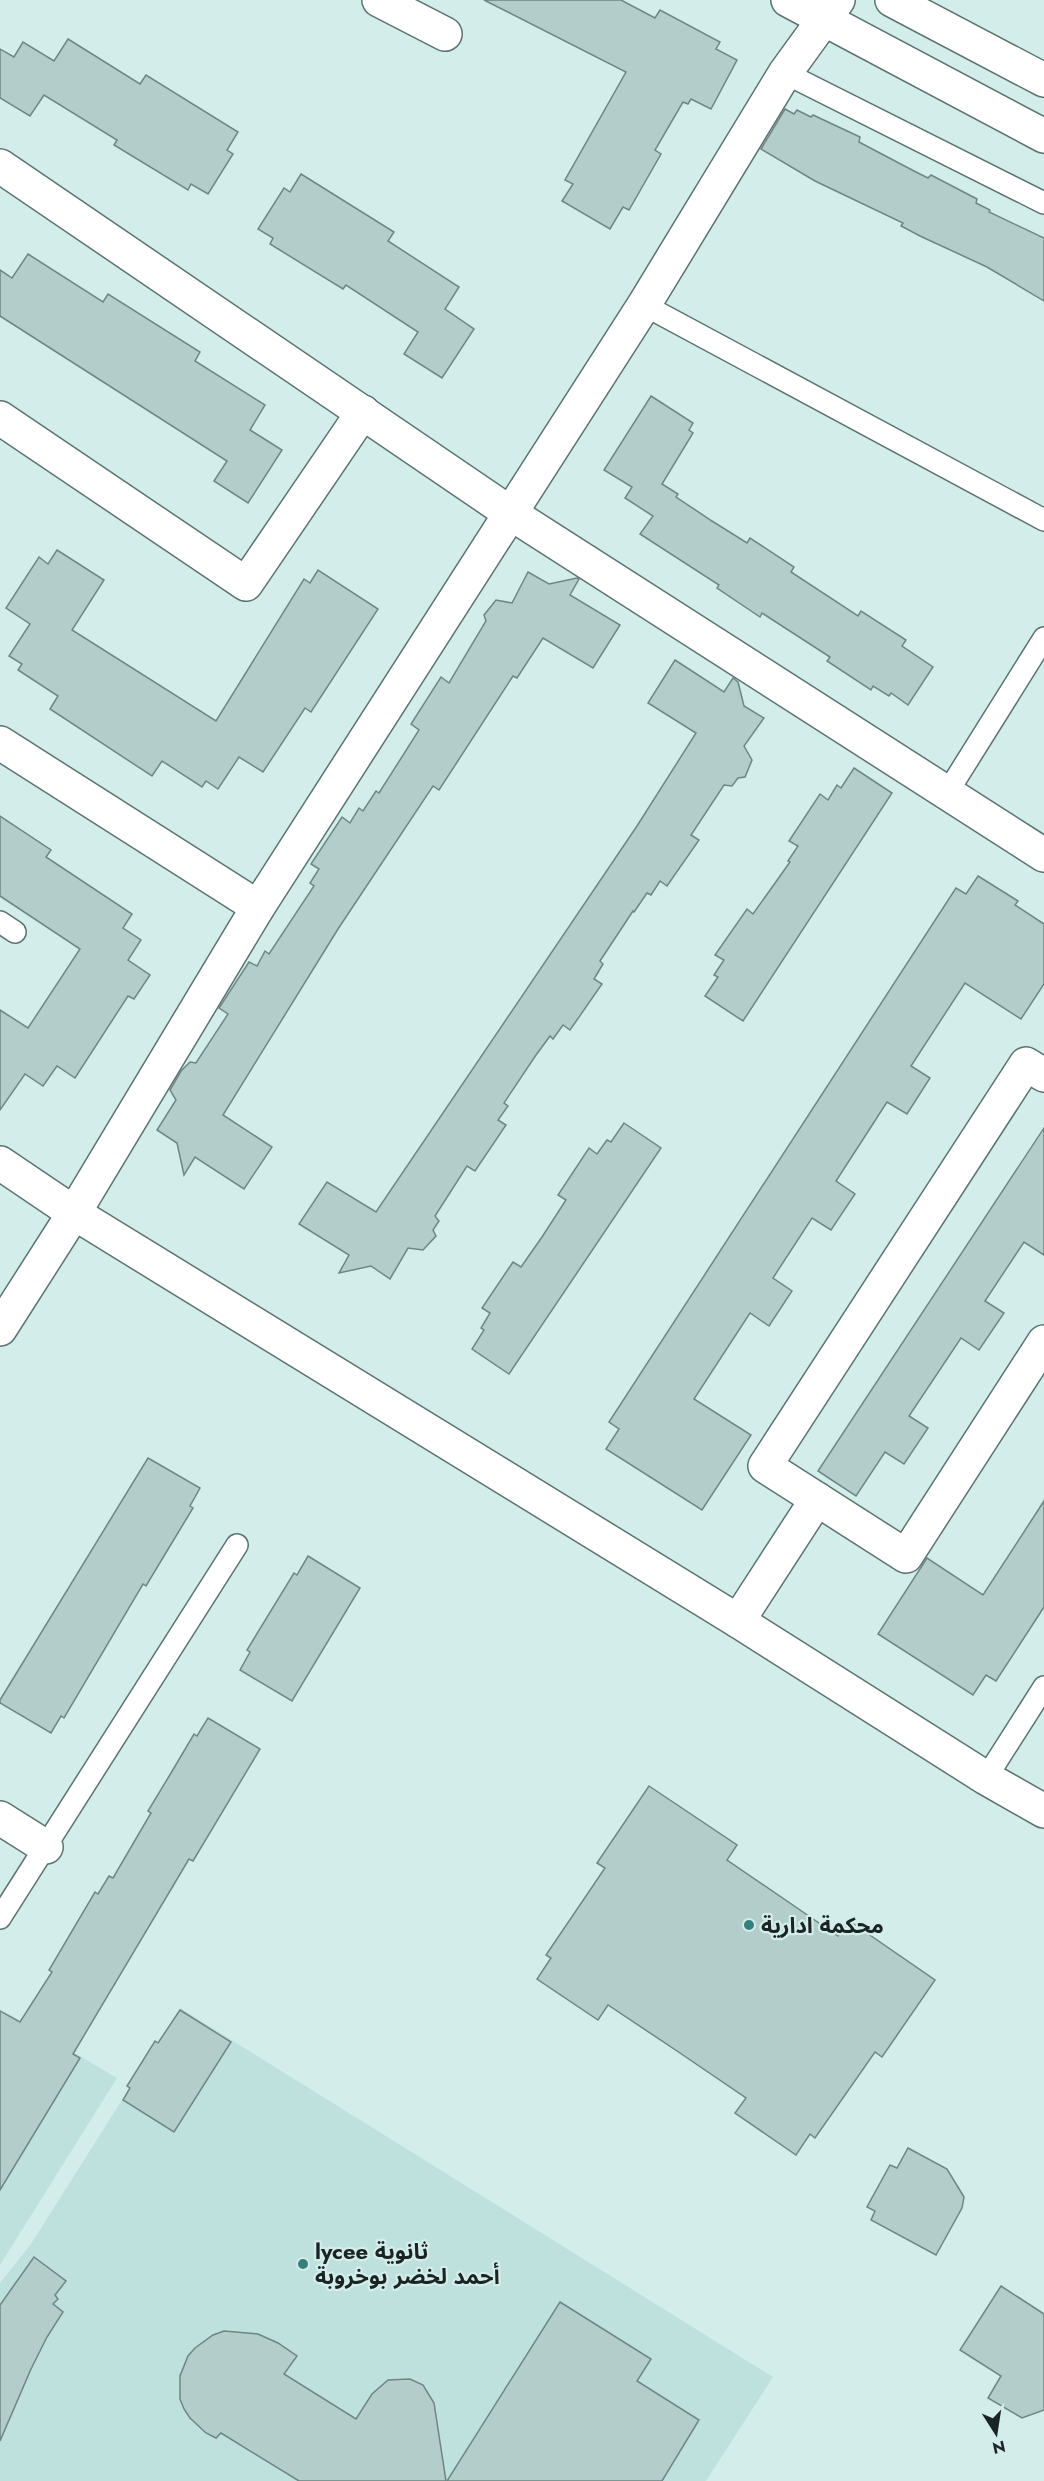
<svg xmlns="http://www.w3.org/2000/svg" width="1044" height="2481" viewBox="0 0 1044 2481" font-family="Jost,'Noto Sans Arabic',sans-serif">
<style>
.built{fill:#bee1de}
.building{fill:#b3cdcb;stroke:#6e8684;stroke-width:1.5}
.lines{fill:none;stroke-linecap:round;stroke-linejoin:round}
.service-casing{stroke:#5b7371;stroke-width:24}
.minor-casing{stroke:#5b7371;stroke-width:36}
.tertiary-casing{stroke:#5b7371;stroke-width:36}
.secondary-casing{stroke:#5b7371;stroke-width:36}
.service{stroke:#fff;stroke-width:21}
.minor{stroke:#fff;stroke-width:33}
.tertiary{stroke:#fff;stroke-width:33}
.secondary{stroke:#fff;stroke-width:33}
.poi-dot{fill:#377f7c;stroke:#d3edeb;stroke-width:2}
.labels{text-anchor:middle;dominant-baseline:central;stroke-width:4.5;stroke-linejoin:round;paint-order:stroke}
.poi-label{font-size:22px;font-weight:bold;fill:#1a2423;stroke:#d3edeb;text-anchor:start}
</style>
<rect width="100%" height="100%" fill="#d3edeb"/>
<g class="built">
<path d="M180,2008L773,2377L706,2481H0V2283L31,2244Z"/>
<path d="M0,2009L117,2078L0,2265Z"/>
</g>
<g class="building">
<path d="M484,0H621L655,18L660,10L720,42L716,49L737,60L711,109L691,99L688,104L683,102L655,150L661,154L629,210L623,207L610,229L562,201L573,184L565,180L626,72Z"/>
<path d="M68,39L140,84L146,75L238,132L227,150L233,154L208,194L191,184L188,190L114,145L117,140L44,95L30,116L0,98V49L14,57L23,42L54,61Z"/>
<path d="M785,109L794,114L797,110L811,117L813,115L860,137L859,142L914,171L928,178L931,175L977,199L976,203L990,210L989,212L1044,238V301L987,267L920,236L901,226L903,223L815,181L761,149Z"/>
<path d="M301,174L394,232L388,241L459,287L445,309L474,329L442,378L404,354L418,332L346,285L343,289L270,244L273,238L258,229L284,188L290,192Z"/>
<path d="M28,254L103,302L108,294L200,352L195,361L265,405L250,430L282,450L248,503L214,481L227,461L0,316V270L12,278Z"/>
<path d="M651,396L693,423L689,430L693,433L662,484L678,494L676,497L712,521L747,543L750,538L794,567L791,572L858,616L861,611L906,640L902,646L933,667L908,705L891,693L889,696L873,686L871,690L827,661L830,657L762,613L760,617L717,588L719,585L640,534L653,516L625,498L632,487L604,470Z"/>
<path d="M57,550L104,580L72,630L216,721L304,579L310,583L318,570L378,609L311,712L305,708L263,772L239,757L218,789L206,781L202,787L162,761L152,776L50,709L58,696L18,670L22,664L9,656L30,624L6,608L39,557L48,564Z"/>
<path d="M528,572L549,584L577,578L579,579L570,595L620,625L593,668L543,638L517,678L513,676L439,790L433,786L338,929L223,1115L272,1147L244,1189L195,1157L184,1175L177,1143L157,1130L176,1100L170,1090L181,1071L190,1062L196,1063L228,1014L219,1008L249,962L257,966L265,951L269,954L314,886L310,883L319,869L311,864L342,817L350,823L359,808L363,811L376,791L379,793L419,730L411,724L441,677L449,683L486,621L484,615L496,600L512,603Z"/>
<path d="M675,660L724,692L733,678L738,682L744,706L764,718L744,746L752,760L745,777L738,778L732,786L724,785L691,835L699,840L667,886L660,881L651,895L647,893L634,912L633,911L600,961L603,964L594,979L602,984L570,1030L563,1025L553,1039L550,1036L536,1055L504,1103L508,1106L498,1120L506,1125L475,1171L467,1166L435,1216L439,1221L433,1230L436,1236L423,1250L408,1248L390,1279L371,1266L339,1273L349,1255L299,1224L327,1182L376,1212L637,826L696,733L648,703Z"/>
<path d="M854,768L892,793L743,1021L705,996L718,977L714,975L724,960L715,955L747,909L753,914L790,862L788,861L798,846L789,841L820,794L828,800L837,785L841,788Z"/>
<path d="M0,816L51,850L46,857L132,914L123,928L141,940L128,960L150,975L134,999L128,996L75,1078L57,1066L43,1086L25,1074L0,1110V1010L28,1028L80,949L0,896Z"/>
<path d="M978,876L1018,901L1015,905L1044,924V984L1021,1019L965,983L911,1066L930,1078L907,1114L887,1102L869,1130L836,1181L855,1194L831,1230L812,1218L773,1278L792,1291L769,1326L750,1313L694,1399L751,1435L702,1510L606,1449L619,1429L609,1422L956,888L966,894Z"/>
<path d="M624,1123L661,1148L509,1374L472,1349L484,1330L481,1328L490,1313L482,1308L513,1262L521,1267L542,1237L566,1200L558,1195L589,1148L597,1154L607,1140L611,1142Z"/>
<path d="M1044,1128V1255L1024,1242L985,1301L1004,1313L979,1350L961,1338L909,1416L928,1428L904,1464L885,1452L856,1496L818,1471Z"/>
<path d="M148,1458L200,1488L190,1506L193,1508L170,1546L146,1586L143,1584L64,1718L61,1716L51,1733L0,1703V1700Z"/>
<path d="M1044,1501V1607L996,1681L986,1675L973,1695L878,1634L927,1558L983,1595Z"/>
<path d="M308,1556L360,1588L292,1701L240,1670L250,1652L247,1650L294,1573L297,1575Z"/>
<path d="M208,1718L260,1749L193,1861L189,1859L73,2054L80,2058L0,2190V2011L20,2022L52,1972L49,1970L95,1892L98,1894L109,1876L113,1878L151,1813L148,1811L171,1773L194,1734L197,1736Z"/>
<path d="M649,1786L737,1845L727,1860L838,1936L848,1920L935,1980L882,2057L875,2052L815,2138L810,2134L796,2155L735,2113L746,2098L677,2051L608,2005L598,2020L537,1979L551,1958L546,1955L605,1868L597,1863Z"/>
<path d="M180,2010L231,2042L174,2132L123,2100L130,2088L127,2086L155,2041L158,2043Z"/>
<path d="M908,2148L947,2169L964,2197L962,2208L936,2255L871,2220L875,2211L867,2207L890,2165L897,2168Z"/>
<path d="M34,2257L66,2281L55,2295L58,2299L53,2304L63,2312L47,2337L31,2369L0,2441V2305Z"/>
<path d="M1001,2286L1044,2314V2410L1022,2418L988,2398L1001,2376L960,2350Z"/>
<path d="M560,2302L651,2359L637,2381L699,2420L662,2481H447Z"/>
<path d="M224,2331L258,2334L278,2343L297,2356L284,2374L356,2419L372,2394L388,2380L410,2379L423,2385L434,2403L446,2481H299L221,2433L216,2438L206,2433L190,2418L184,2409L180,2399V2376L188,2356L195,2348L213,2335Z"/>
</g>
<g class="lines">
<defs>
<g id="service">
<path d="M785,73L1044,203"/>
<path d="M644,305L1044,520"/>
<path d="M947,793L1044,638"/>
<path d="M0,922L15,932"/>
<path d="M986,1778L1044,1687"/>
<path d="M0,1918L237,1545"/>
</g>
<g id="minor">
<path d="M379,0L445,34"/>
<path d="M0,166L510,513"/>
<path d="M0,418L246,584L363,412"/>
<path d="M0,743L258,907"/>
<path d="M1044,1075L1026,1064L765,1466L906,1556L1044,1342"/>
<path d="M738,1621L817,1499"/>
<path d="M0,1818L46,1847"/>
</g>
<g id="tertiary">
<path d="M510,513L1044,855"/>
<path d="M0,1163L74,1213L738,1621L986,1778L1044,1811"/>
<path d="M0,1329L74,1213L258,907L644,305L785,73L838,0"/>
</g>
<g id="secondary">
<path d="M788,0L1044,136"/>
<path d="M892,0L1044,80"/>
</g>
</defs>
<use href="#service" class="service-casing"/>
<use href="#minor" class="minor-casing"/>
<use href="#tertiary" class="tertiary-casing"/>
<use href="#secondary" class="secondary-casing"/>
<use href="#service" class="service"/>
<use href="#minor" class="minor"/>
<use href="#tertiary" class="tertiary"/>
<use href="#secondary" class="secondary"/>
</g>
<g class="poi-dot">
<circle cx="749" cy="1925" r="6"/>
<circle cx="303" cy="2264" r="6"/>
</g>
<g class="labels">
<g class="poi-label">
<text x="761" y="1925">محكمة ادارية</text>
<text x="315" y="2251">lycee ثانوية<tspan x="315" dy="25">أحمد لخضر بوخروبة</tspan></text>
</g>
</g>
<g transform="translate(996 2433) rotate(168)" stroke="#d3edeb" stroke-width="4.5" paint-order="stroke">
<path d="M0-4.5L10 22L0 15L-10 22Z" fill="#1a2423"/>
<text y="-9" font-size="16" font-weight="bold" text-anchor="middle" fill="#1a2423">N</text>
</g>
</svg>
